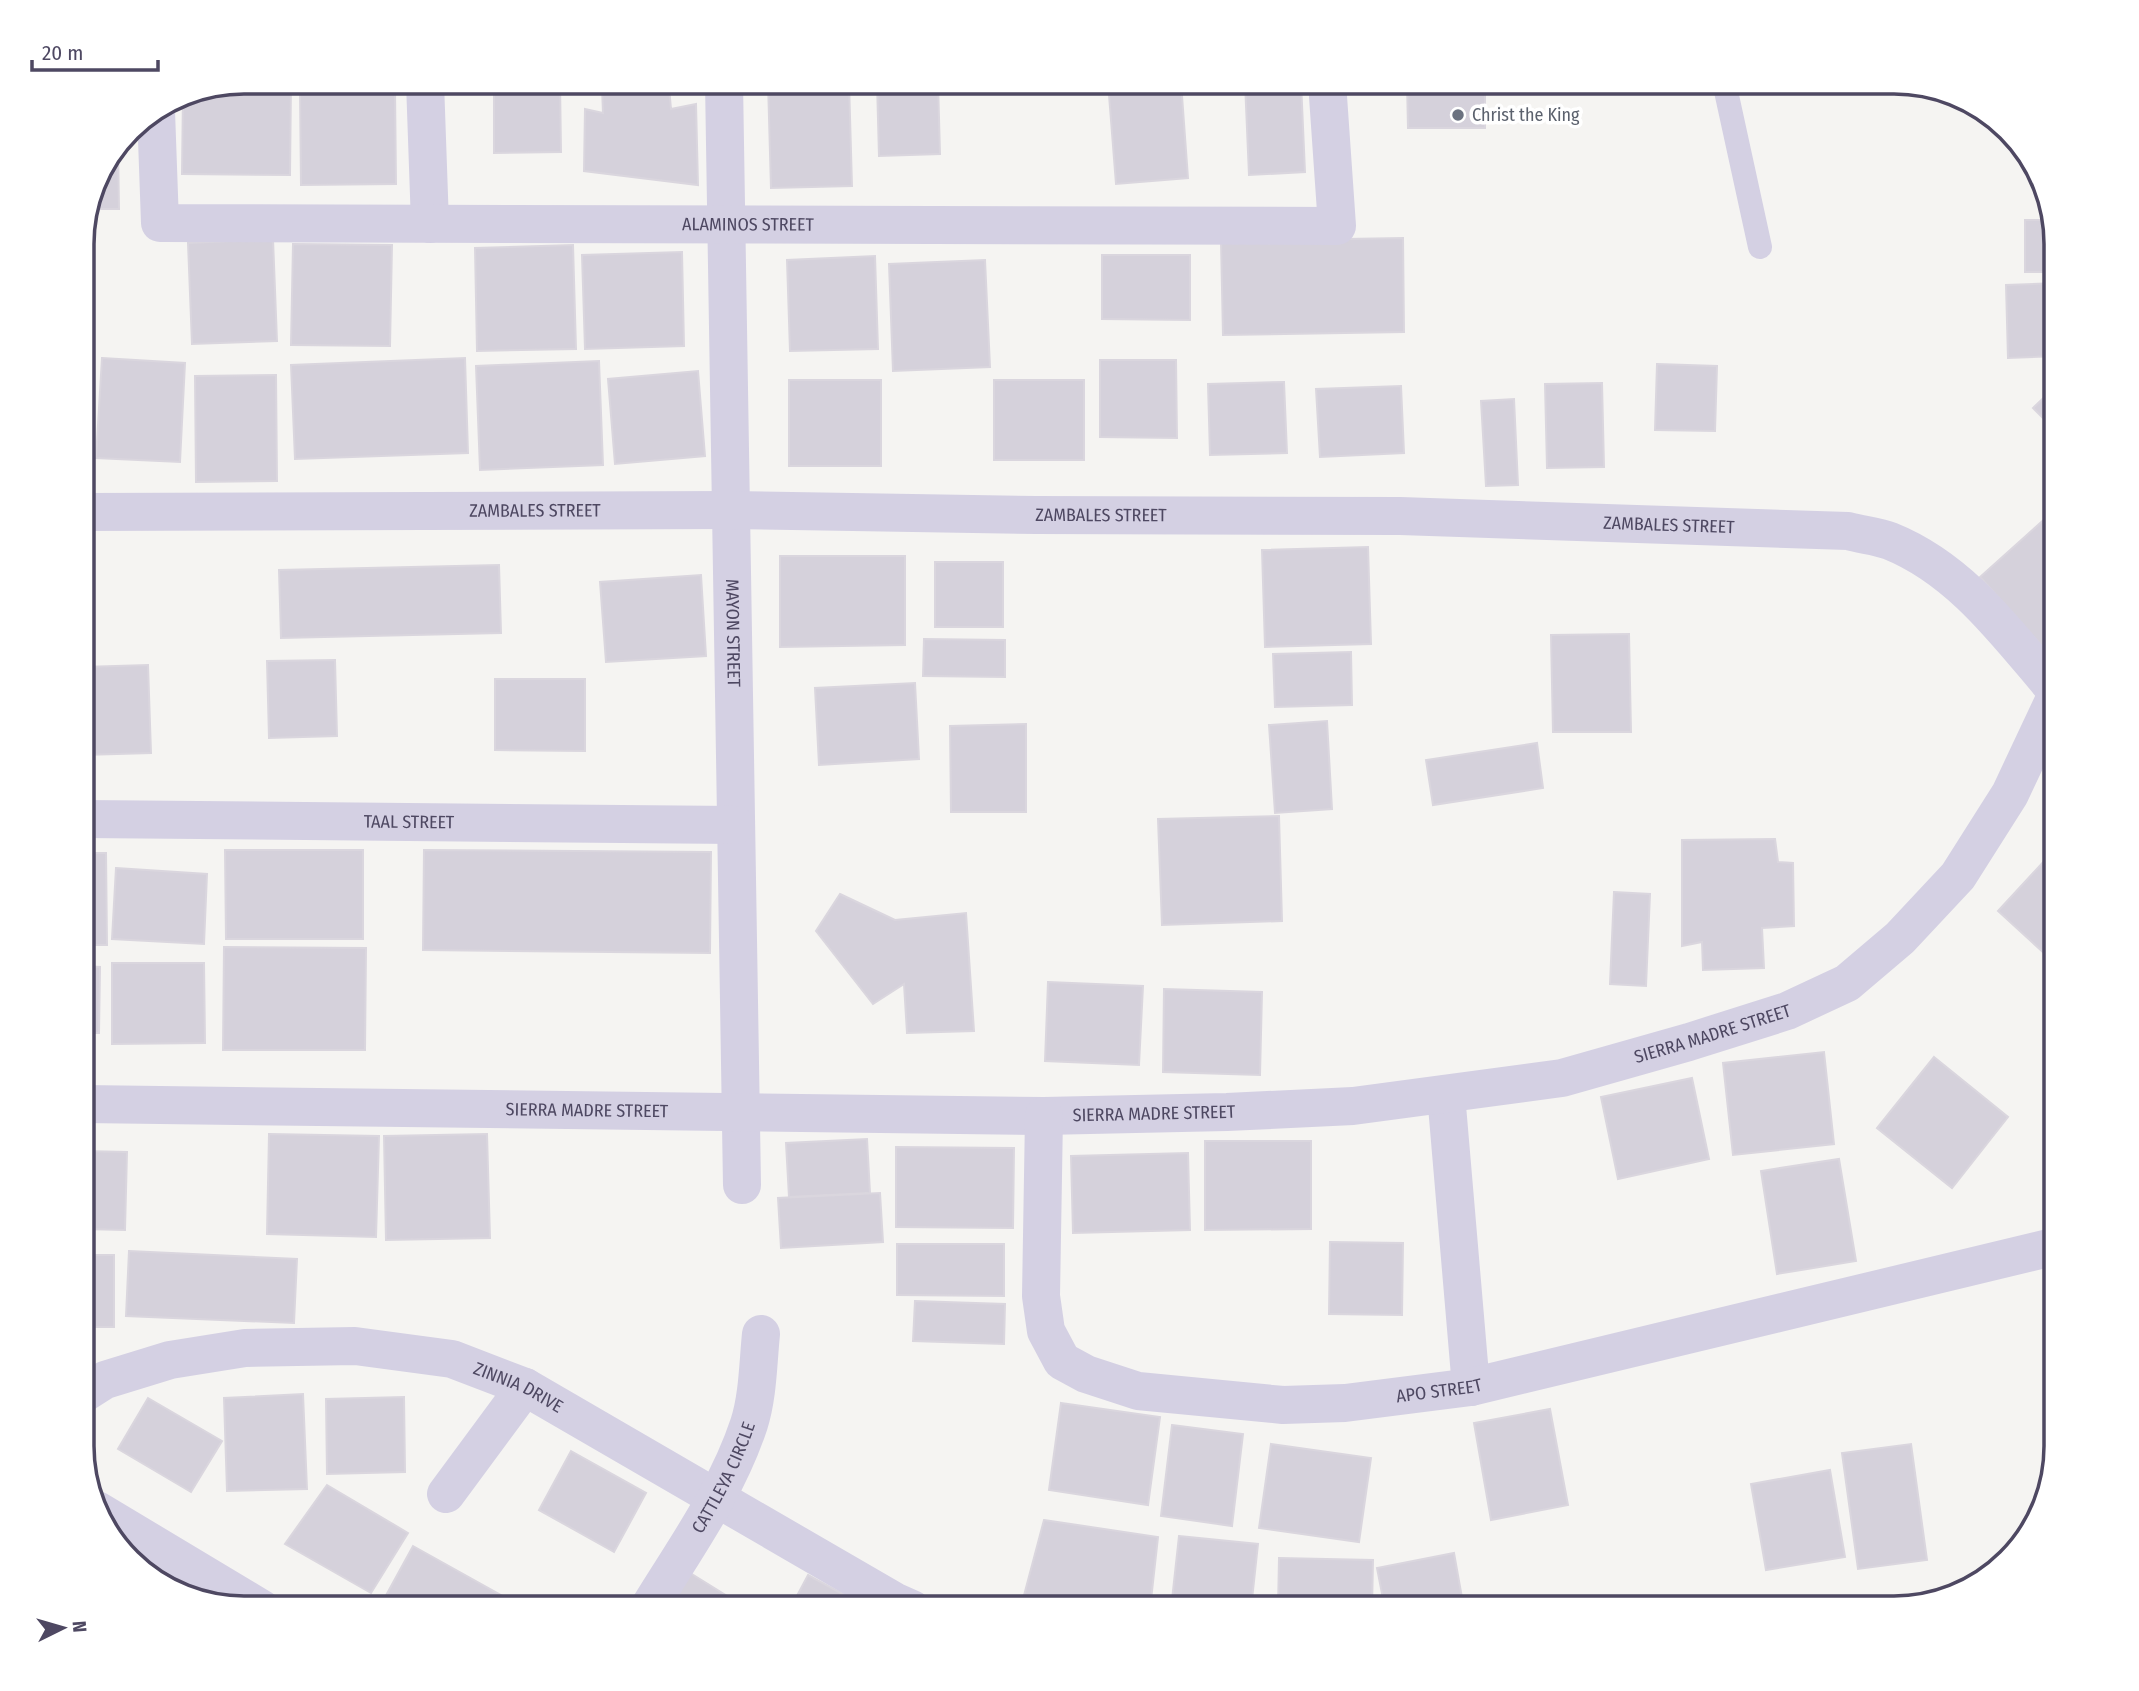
<svg xmlns="http://www.w3.org/2000/svg" width="2139" height="1691" viewBox="0 0 2139 1691" font-family="'Fira Sans Condensed',sans-serif">
<style>
.building{fill:#d5d1db;stroke:#dad6de;stroke-width:2}
.lines{fill:none;stroke-linecap:round;stroke-linejoin:round}
.lane{stroke:#d4d0e3;stroke-width:24}
.street{stroke:#d4d0e3;stroke-width:38}
.worship-dot{fill:#6b7280;stroke:#fff;stroke-width:2.5}
.labels{text-anchor:middle;dominant-baseline:central;stroke-width:7;stroke-linejoin:round;paint-order:stroke}
.worship-label{font-size:18px;fill:#5b616d;stroke:#fff;text-anchor:start}
.street-label{font-size:18px;fill:#4e4862;stroke:#fff}
.rim{fill:none;stroke:#4e4862;stroke-width:3.5}
</style>
<rect width="100%" height="100%" fill="#f5f4f2"/>
<g class="building">
<path d="M245,82H291L290,175L182,174L183,94Z"/>
<path d="M494,82H560L561,152L494,153Z"/>
<path d="M768,82H849L852,186L771,188Z"/>
<path d="M877,82H938L940,154L879,156Z"/>
<path d="M1108,82H1181L1188,178L1116,184Z"/>
<path d="M1245,82H1301L1305,172L1249,175Z"/>
<path d="M1407,82H1485V128H1408Z"/>
<path d="M602,87H669L671,109L696,104L698,185L584,171L585,109L603,113Z"/>
<path d="M395,89L396,184L301,185L300,90Z"/>
<path d="M118,148L119,209H89L99,173Z"/>
<path d="M2025,220H2051L2057,245V272H2025Z"/>
<path d="M1403,238L1404,332L1223,335L1221,241Z"/>
<path d="M273,239L277,341L192,344L188,243Z"/>
<path d="M293,244L392,245L390,346L291,345Z"/>
<path d="M573,245L576,349L477,351L475,248Z"/>
<path d="M682,252L684,346L585,349L582,255Z"/>
<path d="M1102,255H1190V320L1102,319Z"/>
<path d="M875,256L878,349L790,351L787,260Z"/>
<path d="M985,260L990,367L893,371L889,264Z"/>
<path d="M2057,283V356L2008,358L2006,285Z"/>
<path d="M102,358L185,363L180,462L96,458Z"/>
<path d="M465,358L468,453L295,459L291,365Z"/>
<path d="M1100,360H1176L1177,438L1100,437Z"/>
<path d="M599,361L603,465L480,470L476,366Z"/>
<path d="M1657,364L1717,366L1715,431L1655,430Z"/>
<path d="M698,371L705,456L615,464L608,379Z"/>
<path d="M276,375L277,481L196,482L195,376Z"/>
<rect x="789" y="380" width="92" height="86"/>
<rect x="994" y="380" width="90" height="80"/>
<path d="M1284,382L1287,453L1210,455L1208,384Z"/>
<path d="M1602,383L1604,467L1547,468L1545,384Z"/>
<path d="M2057,385V432L2033,408Z"/>
<path d="M1401,386L1404,453L1320,457L1316,389Z"/>
<path d="M1514,399L1518,485L1486,486L1481,401Z"/>
<path d="M2057,508V663L1980,577Z"/>
<path d="M1368,547L1371,644L1265,647L1262,550Z"/>
<path d="M780,556H905V645L780,647Z"/>
<rect x="935" y="562" width="68" height="65"/>
<path d="M499,565L501,633L281,638L279,570Z"/>
<path d="M701,575L706,656L606,662L600,582Z"/>
<path d="M1629,634L1631,732H1553L1551,635Z"/>
<path d="M924,639L1005,640V677L923,676Z"/>
<path d="M1351,652L1352,705L1275,707L1273,654Z"/>
<path d="M335,660L337,736L269,738L267,661Z"/>
<path d="M148,665L151,753L83,755V667Z"/>
<path d="M495,679H585V751L495,750Z"/>
<path d="M915,683L919,759L819,765L815,688Z"/>
<path d="M1327,721L1332,809L1275,813L1269,725Z"/>
<path d="M1026,724V812H951L950,726Z"/>
<path d="M1537,743L1543,788L1433,805L1426,760Z"/>
<path d="M1279,816L1282,921L1162,925L1158,819Z"/>
<path d="M1775,839L1778,862L1793,863L1794,926L1762,928L1764,968L1703,970L1702,942L1682,946V840Z"/>
<path d="M2057,847V965L1998,911Z"/>
<path d="M225,850H363V939H226Z"/>
<path d="M424,850L711,852L710,953L423,950Z"/>
<path d="M83,853H106L107,945H83Z"/>
<path d="M116,868L207,874L204,944L112,939Z"/>
<path d="M1614,892L1650,894L1646,986L1610,984Z"/>
<path d="M840,894L895,920L966,913L974,1031L907,1033L904,984L873,1004L816,931Z"/>
<path d="M224,947L366,948L365,1050H223Z"/>
<path d="M112,963H204L205,1043L112,1044Z"/>
<path d="M83,966L100,967L99,1033H83Z"/>
<path d="M1048,982L1143,986L1139,1065L1045,1061Z"/>
<path d="M1164,989L1262,992L1260,1075L1163,1072Z"/>
<path d="M1824,1052L1834,1144L1733,1155L1723,1063Z"/>
<path d="M1934,1057L2008,1117L1952,1188L1877,1128Z"/>
<path d="M1692,1078L1709,1159L1618,1179L1601,1097Z"/>
<path d="M269,1134L379,1136L376,1237L267,1234Z"/>
<path d="M487,1134L490,1238L386,1240L384,1136Z"/>
<path d="M867,1139L870,1193L789,1197L786,1143Z"/>
<path d="M1205,1141H1311V1229L1205,1230Z"/>
<path d="M896,1147L1014,1148L1013,1228L896,1227Z"/>
<path d="M83,1151L127,1152L125,1230L83,1229Z"/>
<path d="M1188,1153L1190,1230L1073,1233L1071,1156Z"/>
<path d="M1839,1159L1856,1261L1777,1274L1761,1171Z"/>
<path d="M880,1193L883,1242L781,1248L778,1198Z"/>
<path d="M1330,1242L1403,1243L1402,1315L1329,1314Z"/>
<path d="M897,1244H1004V1296L897,1295Z"/>
<path d="M129,1251L297,1259L294,1323L126,1316Z"/>
<rect x="83" y="1255" width="31" height="72"/>
<path d="M915,1301L1005,1304L1004,1344L913,1341Z"/>
<path d="M303,1394L307,1489L227,1491L224,1398Z"/>
<path d="M404,1397L405,1472L327,1474L326,1399Z"/>
<path d="M148,1398L222,1441L191,1492L118,1449Z"/>
<path d="M1061,1403L1160,1417L1148,1505L1049,1490Z"/>
<path d="M1550,1409L1568,1505L1491,1520L1474,1423Z"/>
<path d="M1172,1425L1243,1434L1232,1526L1161,1516Z"/>
<path d="M1271,1444L1371,1458L1359,1542L1259,1528Z"/>
<path d="M1911,1444L1927,1560L1858,1569L1842,1453Z"/>
<path d="M571,1451L646,1493L614,1552L539,1510Z"/>
<path d="M1830,1470L1845,1557L1766,1570L1751,1484Z"/>
<path d="M327,1485L408,1533L371,1593L285,1544Z"/>
<path d="M1044,1520L1158,1537L1150,1609H1123L1023,1599Z"/>
<path d="M1179,1536L1258,1544L1251,1609H1171Z"/>
<path d="M413,1546L517,1604L514,1609H396L383,1601Z"/>
<path d="M1454,1553L1464,1609H1385L1377,1568Z"/>
<path d="M1279,1558L1373,1560L1372,1609H1278Z"/>
<path d="M687,1571L748,1609H664Z"/>
<path d="M808,1575L870,1609H790Z"/>
</g>
<g class="lines">
<path class="lane" d="M1724,82L1760,247"/>
<g class="street">
<path d="M425,82L430,224"/>
<path id="s1" d="M724,82L742,1185"/>
<path id="s2" d="M156,111L160,223L1337,226L1327,82"/>
<path id="s3" d="M83,512L730,510L1036,515L1400,516L1848,531C1862,535 1877,536 1890,541C1962,570 2008,635 2057,692"/>
<path id="s4" d="M83,819L736,825"/>
<path d="M1446,1094L1471,1387"/>
<path id="s5" d="M83,1104L1044,1116L1227,1112L1353,1106L1562,1078L1689,1042L1787,1011L1847,983L1900,938L1958,876L2010,794L2057,694"/>
<path id="s6" d="M1044,1116L1041,1296L1046,1331L1062,1361L1086,1374L1138,1391L1283,1405L1345,1403L1471,1387L2057,1246"/>
<path id="s7" d="M83,1394L105,1380L170,1360L245,1348L355,1346L452,1359L525,1387L894,1601L912,1609"/>
<path d="M446,1494L525,1387"/>
<path d="M97,1510L262,1609"/>
<path id="s8" d="M648,1609C684,1550 727,1491 749,1424C758,1396 758,1363 761,1334"/>
</g>
</g>
<circle class="worship-dot" cx="1458" cy="115" r="7"/>
<g class="labels">
<g class="worship-label">
<text x="1472" y="115">Christ the King</text>
</g>
<g class="street-label">
<text stroke="none"><textPath href="#s2" startOffset="700">ALAMINOS STREET</textPath></text>
<text stroke="none"><textPath href="#s3" startOffset="452">ZAMBALES STREET</textPath></text>
<text stroke="none"><textPath href="#s3" startOffset="1018">ZAMBALES STREET</textPath></text>
<text stroke="none"><textPath href="#s3" startOffset="1586">ZAMBALES STREET</textPath></text>
<text stroke="none"><textPath href="#s1" startOffset="551">MAYON STREET</textPath></text>
<text stroke="none"><textPath href="#s4" startOffset="326">TAAL STREET</textPath></text>
<text stroke="none"><textPath href="#s5" startOffset="1638">SIERRA MADRE STREET</textPath></text>
<text stroke="none"><textPath href="#s5" startOffset="504">SIERRA MADRE STREET</textPath></text>
<text stroke="none"><textPath href="#s5" startOffset="1071">SIERRA MADRE STREET</textPath></text>
<text stroke="none"><textPath href="#s7" startOffset="450">ZINNIA DRIVE</textPath></text>
<text stroke="none"><textPath href="#s6" startOffset="634">APO STREET</textPath></text>
<text stroke="none"><textPath href="#s8" startOffset="152">CATTLEYA CIRCLE</textPath></text>
</g>
</g>
<path d="M0 0H2139V1691H0ZM244 94H1894A150 150 0 0 1 2044 244V1446A150 150 0 0 1 1894 1596H244A150 150 0 0 1 94 1446V244A150 150 0 0 1 244 94Z" fill="#fff" fill-rule="evenodd"/>
<path class="rim" d="M244 94H1894A150 150 0 0 1 2044 244V1446A150 150 0 0 1 1894 1596H244A150 150 0 0 1 94 1446V244A150 150 0 0 1 244 94Z"/>
<g transform="translate(63 1628) rotate(85)" stroke="#ffffff" stroke-width="5" paint-order="stroke">
<path d="M0-5L12 26L0 18L-12 26Z" fill="#4e4862"/>
<text y="-10" font-size="19" font-weight="bold" text-anchor="middle" fill="#4e4862">N</text>
</g>
<path d="M32 60v10h126v-10" fill="none" stroke="#4e4862" stroke-width="3.5"/>
<text x="42" y="60" font-size="21" fill="#4e4862" stroke="#ffffff" stroke-width="5" paint-order="stroke">20 m</text>
</svg>
